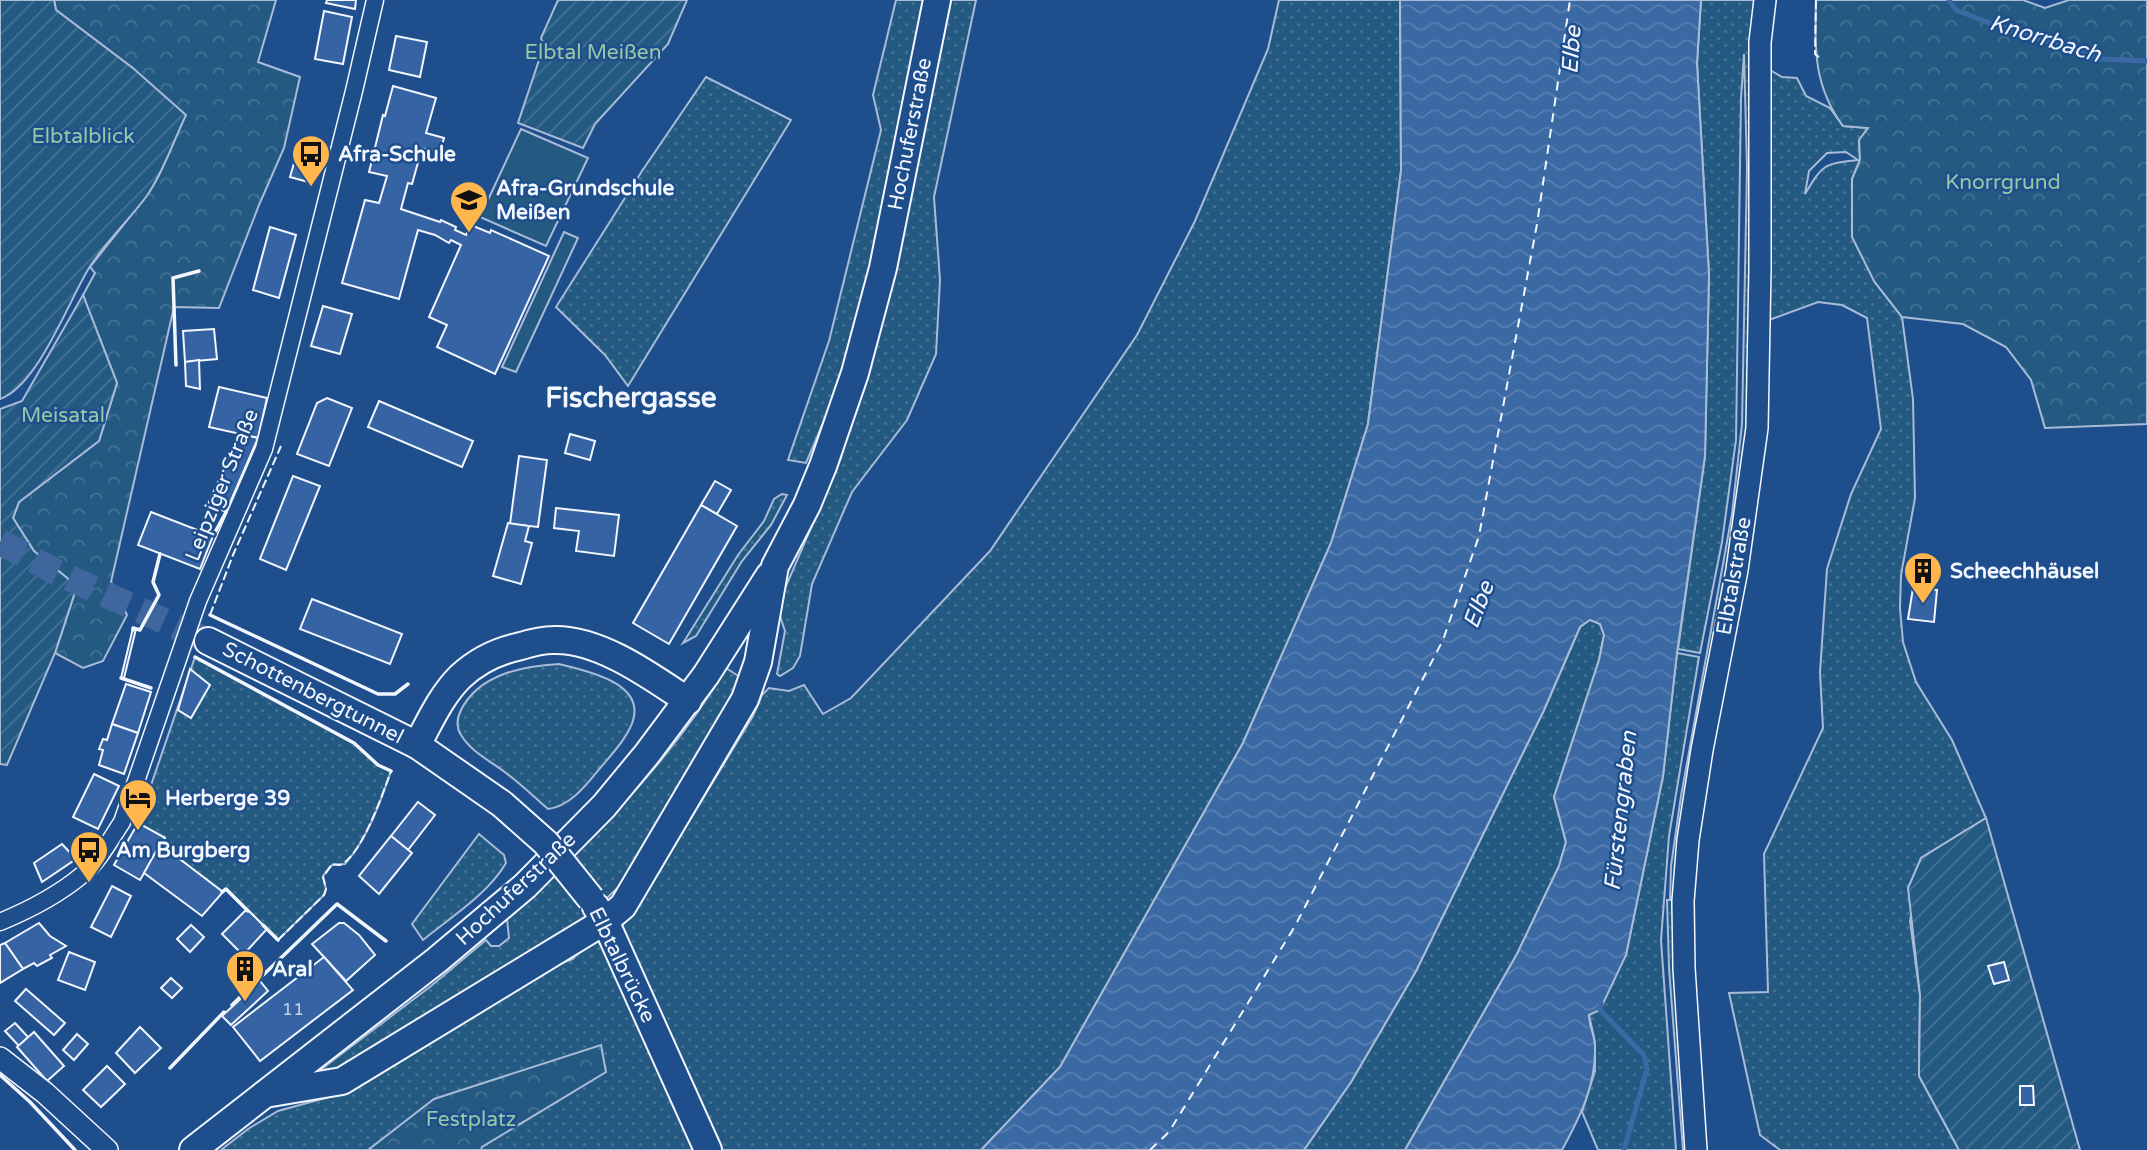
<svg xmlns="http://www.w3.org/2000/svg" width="2147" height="1150" viewBox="0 0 2147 1150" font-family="'Varela Round',sans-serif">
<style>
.grass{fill:url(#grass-dots);stroke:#a8bbd7;stroke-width:2;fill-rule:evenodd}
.forest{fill:url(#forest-crowns);stroke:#a8bbd7;stroke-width:2}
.garden{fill:url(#garden-furrows);stroke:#a8bbd7;stroke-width:2}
.pitch{fill:#245a82;stroke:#a8bbd7;stroke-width:2}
.water{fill:url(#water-waves);stroke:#a8bbd7;stroke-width:2}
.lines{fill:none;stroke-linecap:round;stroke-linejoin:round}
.stream{stroke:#3b69a3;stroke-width:5}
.ferry{stroke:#f2f6ff;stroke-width:2;stroke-dasharray:9 7;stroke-linecap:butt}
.building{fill:#3563a3;stroke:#f2f6ff;stroke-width:2}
.primary-tunnel{stroke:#3f679d;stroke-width:26;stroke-dasharray:26 13;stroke-linecap:butt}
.minor-casing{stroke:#f2f6ff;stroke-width:19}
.tertiary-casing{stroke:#f2f6ff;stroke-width:24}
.primary-casing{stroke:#f2f6ff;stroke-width:30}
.minor{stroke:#1f4e8c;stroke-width:16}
.tertiary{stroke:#1f4e8c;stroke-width:21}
.primary{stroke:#1f4e8c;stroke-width:26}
.primary-bridge-casing{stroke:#f2f6ff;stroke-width:30;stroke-linecap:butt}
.primary-bridge{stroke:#1f4e8c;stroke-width:26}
.fence{stroke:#f2f6ff;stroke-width:2;stroke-dasharray:9 3.5;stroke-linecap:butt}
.wall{stroke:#f2f6ff;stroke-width:3.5}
.labels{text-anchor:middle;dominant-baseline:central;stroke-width:5;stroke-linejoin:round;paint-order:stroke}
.number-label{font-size:18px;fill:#c3d1e8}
.park-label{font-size:21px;fill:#97c8a6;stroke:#1f4e8c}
.street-label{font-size:21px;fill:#f2f6ff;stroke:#1f4e8c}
.poi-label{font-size:21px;font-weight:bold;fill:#f2f6ff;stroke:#1f4e8c;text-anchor:start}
.water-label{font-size:23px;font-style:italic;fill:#f2f6ff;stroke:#1f4e8c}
.district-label{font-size:28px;font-weight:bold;fill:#f2f6ff;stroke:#1f4e8c}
</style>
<defs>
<pattern id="grass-dots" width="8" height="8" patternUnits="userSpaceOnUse" patternTransform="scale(1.75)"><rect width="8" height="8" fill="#245a82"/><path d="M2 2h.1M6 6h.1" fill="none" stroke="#447295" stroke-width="1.8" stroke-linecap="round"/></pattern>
<pattern id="forest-crowns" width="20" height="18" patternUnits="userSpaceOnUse" patternTransform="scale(1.75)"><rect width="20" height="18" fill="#245a82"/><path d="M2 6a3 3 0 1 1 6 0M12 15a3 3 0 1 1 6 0" fill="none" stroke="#447295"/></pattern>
<pattern id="garden-furrows" width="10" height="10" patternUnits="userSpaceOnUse" patternTransform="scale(1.75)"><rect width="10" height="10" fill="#245a82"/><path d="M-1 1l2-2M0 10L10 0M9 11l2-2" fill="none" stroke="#447295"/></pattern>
<pattern id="water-waves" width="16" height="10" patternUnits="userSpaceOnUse" patternTransform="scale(1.75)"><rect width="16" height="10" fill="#3b69a3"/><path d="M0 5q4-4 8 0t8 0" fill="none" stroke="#587fb1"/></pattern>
</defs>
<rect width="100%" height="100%" fill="#1f4e8c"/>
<g class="grass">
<path d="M896,0H927L851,357L806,463L788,460L829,341L881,130L873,95Z"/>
<path d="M949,0H976L934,197L940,280L936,354L907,420L852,492L812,584L800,656L793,668L780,676L777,674L785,631L777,607L841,458Z"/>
<path d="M1279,0H1400L1401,171L1368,424L1331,543L1243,743L1060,1067L981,1150H221L248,1129L278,1111L340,1094L554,966L573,959L605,921L646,892L753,716L762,695L769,688L789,691L804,685L823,714L851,698L990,551L1137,335L1195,221L1268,49Z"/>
<path d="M1701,0H1755L1747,461L1672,901L1687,1150H1683L1669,968L1667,900H1670L1671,866L1681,796L1732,514L1742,424L1747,168L1744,54L1741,98L1736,440L1722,542L1700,653L1678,649L1705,456L1709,275L1697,63Z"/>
<path d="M1770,70L1782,77L1797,78L1806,96L1830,108L1843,126L1869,128L1859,140L1860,160L1852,179L1874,281L1902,317L1913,399L1915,498L1901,575L1900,608L1903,642L1916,682L1952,740L1986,818L1921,858L1910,921L1920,995L1919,1076L1959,1150H1780L1760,1135L1729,993L1768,992L1764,854L1823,728L1820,672L1827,569L1851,494L1881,429L1867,318L1842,305L1818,302L1769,320ZM1846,152L1858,160C1823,164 1823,164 1805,194L1809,171L1827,153Z"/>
<path d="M706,77L791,120L628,386L605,355L556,307L642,171Z"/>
<path d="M782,494L787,495L771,525L742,561L696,636L683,643L738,555L764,521L774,499Z"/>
<path d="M1590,619L1600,624L1604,635L1599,660L1554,797L1566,842L1559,866L1517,954L1405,1150H1304L1351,1082L1416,971L1544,710L1580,627Z"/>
<path d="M1677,653L1699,657L1669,836L1661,940L1676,1150H1598L1582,1112L1595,1071V1042L1589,1015L1593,1011L1626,955L1663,776Z"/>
<path d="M195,657L354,743L378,765L391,771C380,803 368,838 345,864L332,865L323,876L326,889L324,895L278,940L226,889L222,892L160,844L164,837L138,823Z"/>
<path d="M559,664C588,671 652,684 630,728C623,743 612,754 601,767C587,784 571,806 548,809C534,797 521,784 506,773C491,761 472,753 461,735C456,727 457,718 461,710C479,674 523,666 559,664Z"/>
<path d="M726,668L743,679L626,880L575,928L327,1076L311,1077L431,986L486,940L491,946H499L509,938L507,919C587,843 670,764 726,668Z"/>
<path d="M479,834L504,855L506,863C488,894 451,917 423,940L412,924Z"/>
</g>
<g class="forest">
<path d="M54,0H276L258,62L300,77L284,148L259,205L219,308L174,307L111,582L127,615L103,661L83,668L55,653L77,586L34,551L13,518L19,502L99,441L117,383L83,295L95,273L90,267L148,194L134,69L56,10Z"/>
<path d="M1816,0H2023L2045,8L2069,0H2147V424L2045,428L2031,380L2006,347L1963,324L1902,317L1874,281L1852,237V179L1860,160L1859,140L1868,128L1843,126C1813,85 1815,49 1816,0Z"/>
<path d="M601,1045L606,1072L482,1147L481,1150H368L434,1099Z"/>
</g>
<g class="garden">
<path d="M0,0H54L56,10L134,69L186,115C174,140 162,175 146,197C128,221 105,243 89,268C68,302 38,386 0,399Z"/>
<path d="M558,0H687L668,44L595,124L583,148L518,123L544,45L541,38Z"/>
<path d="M83,295L117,383L99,441L19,502L13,518L34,551L77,586L55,653L7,765L0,764V409L22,401Z"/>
<path d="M1986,818L2080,1150H1959L1919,1076L1920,995L1908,888L1921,858Z"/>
</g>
<g class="pitch">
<path d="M521,129L588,158L546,246L480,217Z"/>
<path d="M564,232L578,238L516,372L502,367Z"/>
</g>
<path class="water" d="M1400,0H1701L1697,63L1709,275L1705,456L1677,653L1663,776L1626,955L1600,1010L1589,1015C1589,1026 1595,1036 1595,1047C1596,1085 1580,1117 1562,1150H1405L1517,954L1559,866L1566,842L1554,797L1599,660L1604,635L1600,624L1590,620L1580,627L1544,710L1416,971L1351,1082L1304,1150H981L1060,1067L1243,743L1331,543L1368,424L1401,171Z"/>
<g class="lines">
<g class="stream">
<path d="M1949,0L1956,10L1992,24L2100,59L2147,61"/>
<path d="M1601,1003L1600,1010L1644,1055L1647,1069L1624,1150"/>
</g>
<path class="ferry" d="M1150,1150L1169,1132L1295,926L1443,640L1479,536L1537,224L1570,0"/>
</g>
<g class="building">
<path d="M327,0H356L355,9L326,3Z"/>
<path d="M324,11L352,17L343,64L315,59Z"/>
<path d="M396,36L427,42L420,77L389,70Z"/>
<path d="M393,86L436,98L426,133L444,138L439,157L434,155L435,152L422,148L412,184L408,183L401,209L440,222L441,220L456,227L455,230L466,235L471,225L490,233L491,230L549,256L495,374L437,347L447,325L429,317L461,245L451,240L449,243L435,235L418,230L399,299L342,283L365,200L379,203L387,176L369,172L383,115L385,116Z"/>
<path d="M301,139L323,145L312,183L290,177Z"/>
<path d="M270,227L296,235L279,298L253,290Z"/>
<path d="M323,306L352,314L340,354L311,346Z"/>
<path d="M214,329L217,359L185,362L183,331Z"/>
<path d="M199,360L200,389L186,386L185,362Z"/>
<path d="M219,387L267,398L258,438L209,427Z"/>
<path d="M327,398L352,408L329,466L297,454L317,403Z"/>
<path d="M379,401L473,441L462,467L368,427Z"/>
<path d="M240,434L258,438L226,512L208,504Z"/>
<path d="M570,434L595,441L590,460L565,453Z"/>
<path d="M519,456L547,460L538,527L510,524Z"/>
<path d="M293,476L320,486L286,570L260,559Z"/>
<path d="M715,481L731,490L717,514L701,505Z"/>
<path d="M701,505L737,526L669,644L633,623Z"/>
<path d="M556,508L619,515L614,556L576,551L579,531L554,528Z"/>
<path d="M151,512L213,536L200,569L138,545Z"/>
<path d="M508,523L529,526L525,541L532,543L521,584L493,576Z"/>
<path d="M1913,588L1937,590L1934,622L1908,619Z"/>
<path d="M312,599L402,634L390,664L300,629Z"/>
<path d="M133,628L136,629L124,678H121Z"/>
<path d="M190,669L210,685L191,718L178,710Z"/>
<path d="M126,684L151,692L138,733L112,724Z"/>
<path d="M112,724L138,733L124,774L99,765L103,750L99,749L103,739L107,740Z"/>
<path d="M94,774L119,786L98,829L73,817Z"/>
<path d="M418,802L435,815L408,850L391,836Z"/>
<path d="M138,823L165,838L140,880L114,865Z"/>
<path d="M391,836L412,853L379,894L359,876Z"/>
<path d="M62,844L76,859L42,882L34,863Z"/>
<path d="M160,844L223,892L202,916L144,873Z"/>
<path d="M112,886L131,896L111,937L91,927Z"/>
<path d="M247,909L267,929L243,955L222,934Z"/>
<path d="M39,923L50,936L66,946L50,955L52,958L37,966L34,963L23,969L5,943Z"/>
<path d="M339,923H344L359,935L375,955L346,981L312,944Z"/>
<path d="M191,925L204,937L190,952L177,939Z"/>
<path d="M5,943L23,969L0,983V945Z"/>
<path d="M69,952L95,962L85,990L58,980Z"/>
<path d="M324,957L353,990L260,1061L233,1027Z"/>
<path d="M2004,962L2009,980L1994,984L1988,966Z"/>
<path d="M171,978L182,988L172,998L161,988Z"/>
<path d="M260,981L268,991L231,1025L222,1016Z"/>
<path d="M26,989L65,1023L54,1035L15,1001Z"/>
<path d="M15,1023L28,1037L19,1046L5,1031Z"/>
<path d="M140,1027L161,1048L135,1073L116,1053Z"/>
<path d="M34,1032L64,1066L47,1081L17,1047Z"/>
<path d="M77,1034L88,1044L74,1060L63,1050Z"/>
<path d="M107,1066L125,1084L101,1107L83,1090Z"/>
<path d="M2020,1086H2033L2034,1105H2020Z"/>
</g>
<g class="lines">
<path class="primary-tunnel" d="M0,542L54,571L208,641"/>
<defs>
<path id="minor" d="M0,922C29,910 58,895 82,875C99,861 110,840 122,822L198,601L264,449L354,91L375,0"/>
<g id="tertiary">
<path d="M0,1058L45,1093L107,1150"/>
<path d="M1696,1150L1684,968L1683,901L1688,840L1702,750L1737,570L1757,428L1760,269V42L1765,0"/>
</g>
<g id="primary">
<path d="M208,641L417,745L502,804"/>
<path d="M417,745C430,721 441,696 460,677C478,660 497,651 521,646C531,643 542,640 553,640C599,638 652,677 688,701"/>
<path d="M596,907L605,921L708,1150"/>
<path d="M265,1094L342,1081L605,921L623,906L745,699L758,662L775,566L807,505L823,466L855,373L883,268L937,0"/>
<path d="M193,1150L437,960L525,886L604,806L647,754L706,675L769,576"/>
</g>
</defs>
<use href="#minor" class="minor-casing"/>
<use href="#tertiary" class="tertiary-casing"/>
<use href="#primary" class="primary-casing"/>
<use href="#minor" class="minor"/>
<use href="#tertiary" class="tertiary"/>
<use href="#primary" class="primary"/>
<defs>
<path id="primary-bridge" d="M502,804L546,843L591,899"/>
</defs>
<use href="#primary-bridge" class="primary-bridge-casing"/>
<use href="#primary-bridge" class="primary-bridge"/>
<g class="fence">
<path d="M1816,0L1815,54L1820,58"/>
<path d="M210,615L233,555L281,446"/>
<path d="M278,940L324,895L326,889L323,877L332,864L340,865C361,857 383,793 391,771"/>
</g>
<g class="wall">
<path d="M176,365L173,278L199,271"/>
<path d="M213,536L226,512"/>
<path d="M210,615L378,694H395L408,684"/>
<path d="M133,630V628L140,630L159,595L153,582L160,554"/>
<path d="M195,657L354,743L378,765L391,771"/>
<path d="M121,678L151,688"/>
<path d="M222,892L226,889L248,911"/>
<path d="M263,925L278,940"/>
<path d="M232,1005L337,904L386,941"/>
<path d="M170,1068L224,1012"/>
<path d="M0,1075L30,1102L75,1150"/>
</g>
</g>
<defs>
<symbol id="bus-pin" viewBox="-11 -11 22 30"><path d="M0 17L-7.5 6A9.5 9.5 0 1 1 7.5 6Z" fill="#ffb74d" stroke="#1f4e8c"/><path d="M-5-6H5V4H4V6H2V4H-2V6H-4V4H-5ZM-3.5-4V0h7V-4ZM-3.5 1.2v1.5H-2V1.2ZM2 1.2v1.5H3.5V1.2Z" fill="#111"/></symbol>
<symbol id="school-pin" viewBox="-11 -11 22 30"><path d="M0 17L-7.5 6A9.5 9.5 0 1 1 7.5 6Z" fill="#ffb74d" stroke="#1f4e8c"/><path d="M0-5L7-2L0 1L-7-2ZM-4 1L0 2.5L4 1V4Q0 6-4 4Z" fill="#111"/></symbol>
<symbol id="building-pin" viewBox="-11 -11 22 30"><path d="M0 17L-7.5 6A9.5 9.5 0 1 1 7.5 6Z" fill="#ffb74d" stroke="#1f4e8c"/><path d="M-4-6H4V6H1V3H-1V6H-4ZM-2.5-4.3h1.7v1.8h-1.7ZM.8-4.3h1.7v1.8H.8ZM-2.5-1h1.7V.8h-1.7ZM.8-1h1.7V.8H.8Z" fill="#111"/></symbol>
<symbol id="hotel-pin" viewBox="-11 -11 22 30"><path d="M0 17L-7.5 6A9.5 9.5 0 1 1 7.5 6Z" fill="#ffb74d" stroke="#1f4e8c"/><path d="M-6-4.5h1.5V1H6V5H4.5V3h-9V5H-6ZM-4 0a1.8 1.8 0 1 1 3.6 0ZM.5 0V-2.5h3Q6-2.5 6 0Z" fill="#111"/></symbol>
</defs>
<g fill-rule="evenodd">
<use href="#bus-pin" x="289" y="132" width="44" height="60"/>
<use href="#school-pin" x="447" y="178" width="44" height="60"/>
<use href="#building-pin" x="1901" y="549" width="44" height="60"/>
<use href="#hotel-pin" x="116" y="776" width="44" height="60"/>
<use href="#bus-pin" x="67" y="828" width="44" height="60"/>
<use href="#building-pin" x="223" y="947" width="44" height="60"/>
</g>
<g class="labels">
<g class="number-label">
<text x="293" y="1009">11</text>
</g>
<g class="park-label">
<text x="593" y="52">Elbtal Meißen</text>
<text x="83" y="136">Elbtalblick</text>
<text x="2003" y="182">Knorrgrund</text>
<text x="63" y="415">Meisatal</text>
<text x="471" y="1119">Festplatz</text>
</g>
<g class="street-label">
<text transform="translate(910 134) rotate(-79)">Hochuferstraße</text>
<text transform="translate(222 485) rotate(-68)">Leipziger Straße</text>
<text transform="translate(1734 576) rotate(-80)">Elbtalstraße</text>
<text transform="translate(313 693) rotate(27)">Schottenbergtunnel</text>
<text transform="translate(516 889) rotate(-43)">Hochuferstraße</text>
<text transform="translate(622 965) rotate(64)">Elbtalbrücke</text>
</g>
<g class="poi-label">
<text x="338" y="154">Afra-Schule</text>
<text x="496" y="188">Afra-Grundschule<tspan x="496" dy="24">Meißen</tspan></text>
<text x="1950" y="571">Scheechhäusel</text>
<text x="165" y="798">Herberge 39</text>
<text x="116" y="850">Am Burgberg</text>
<text x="272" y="969">Aral</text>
</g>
<g class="water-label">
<text transform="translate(2045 39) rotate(17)">Knorrbach</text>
<text transform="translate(1572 50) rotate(-86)">Elbe</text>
<text transform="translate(1479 605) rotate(-69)">Elbe</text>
<text transform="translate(1621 811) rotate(-84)">Fürstengraben</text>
</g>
<g class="district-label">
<text x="631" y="398">Fischergasse</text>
</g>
</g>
</svg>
